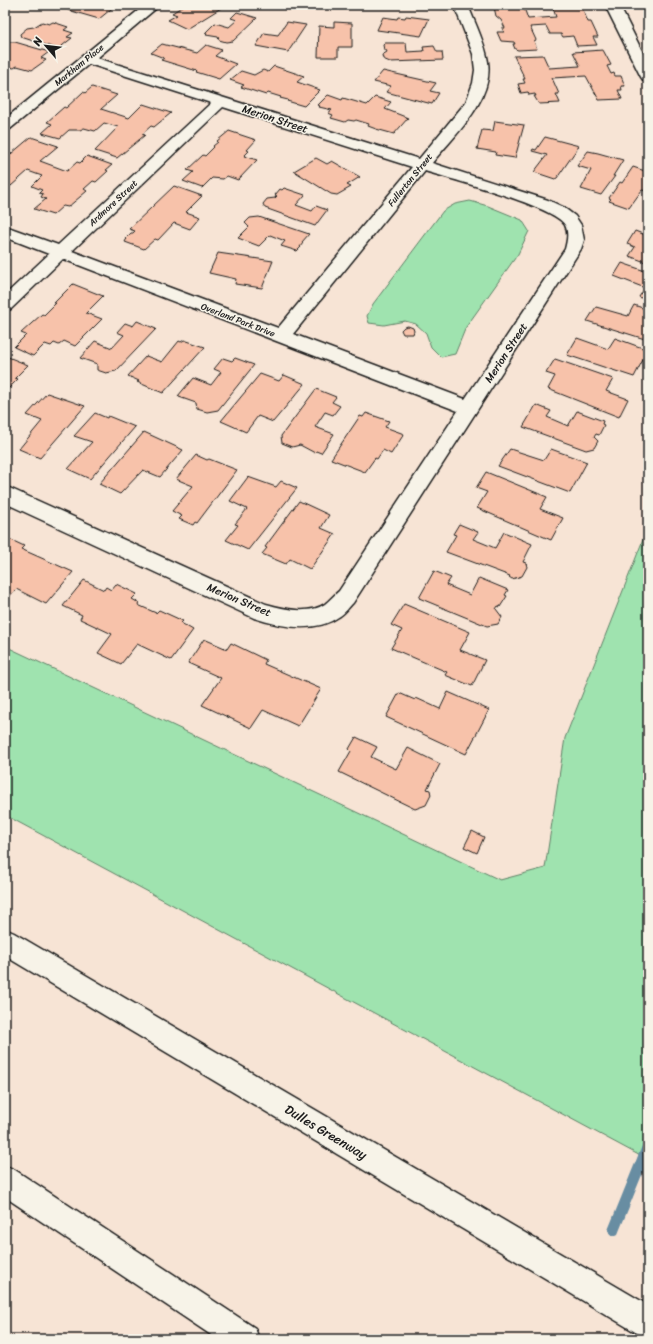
<svg xmlns="http://www.w3.org/2000/svg" width="653" height="1344" viewBox="0 0 653 1344" font-family="Sriracha,sans-serif">
<style>
.green{fill:#9fe3af;stroke:#5e8066}
.lines{fill:none;stroke-linecap:round;stroke-linejoin:round}
.stream{fill:#688da2;fill-rule:evenodd}
.building{fill:#f7c2aa;stroke:#1c1c1c}
.minor-casing{stroke:#1c1c1c;stroke-width:3}
.motorway-casing{stroke:#1c1c1c;stroke-width:3}
.minor{fill:#f7f3e8;fill-rule:evenodd}
.motorway{fill:#f7f3e8;fill-rule:evenodd}
.labels{text-anchor:middle;dominant-baseline:central;stroke-width:3;stroke-linejoin:round;paint-order:stroke}
.far-street-label{font-size:9px;fill:#1c1c1c;stroke:#f7f3e8}
.street-label{font-size:11px;fill:#1c1c1c;stroke:#f7f3e8}
.near-street-label{font-size:13px;fill:#1c1c1c;stroke:#f7f3e8}
</style>
<rect width="100%" height="100%" fill="#f7e4d5"/>
<filter id="ink" filterUnits="userSpaceOnUse"><feTurbulence type="fractalNoise" baseFrequency=".025" numOctaves="2"/><feDisplacementMap in="SourceGraphic" scale="8" xChannelSelector="R" yChannelSelector="G"/><feConvolveMatrix kernelMatrix="1 2 1 2 8 2 1 2 1" color-interpolation-filters="sRGB"/></filter>
<g filter="url(#ink)">
<g class="green">
<path d="M470,201L488,206L522,220L529,231L518,254L466,327L455,354L441,357L431,347L426,333L416,324L405,321L384,325L369,323L367,316L373,304L443,211L455,204Z"/>
<path d="M648,527V1160L5,815V646L500,880L545,868L565,738Z"/>
</g>
<g class="lines">
<path class="stream" d="M648,1139V1160L618,1234L614,1236L610,1234L608,1230L644,1141Z"/>
</g>
<g class="building">
<path d="M63,5H116L99,19L68,10L71,8Z"/>
<path d="M185,5H214L221,8L187,29L168,20L177,15L172,13Z"/>
<path d="M523,5L528,19L556,17L552,5H581L588,22H591L598,37H593L597,45L577,46L573,36L563,37L561,34H550L546,26L530,27L536,40L534,41L537,49L518,50L515,49L513,44H515L514,42L501,41L497,32H504L502,28H505L501,20L496,16L494,7Z"/>
<path d="M237,12L257,18L233,41L226,42L219,40L218,37L206,35L207,34L205,33L215,23L229,27L237,20L231,18Z"/>
<path d="M406,16L429,19L421,36L377,30L383,17L397,19L398,17L405,18Z"/>
<path d="M42,22L49,24L53,22L68,27L64,30L73,33L67,37L72,38L58,49L21,37L20,34L27,28L34,27Z"/>
<path d="M287,22L306,25L288,52L256,46L264,33L278,35Z"/>
<path d="M334,22L352,23V47H338V57H318L319,26L334,27Z"/>
<path d="M8,42H15L49,52L41,58L46,60L32,70L17,66L14,68L5,66V45Z"/>
<path d="M385,43H406L407,52L424,51L423,47L434,46L437,52H442L443,60L390,62L383,59L382,55L387,52L386,50H384L383,45Z"/>
<path d="M162,44L197,53L206,45L222,50L215,56L236,64L219,79L196,72L197,71L161,60L164,58L151,53Z"/>
<path d="M603,50L611,65L607,66L611,74L614,73L615,76H621L625,86H621L622,90H618L622,99L599,100L586,76L552,78L559,94H556L560,103L539,104L534,96H536L535,94L529,95L528,92L521,93L518,84L525,83L523,79H525L514,56L543,55L549,68L580,66L573,52Z"/>
<path d="M274,66L304,76L297,82L320,90L304,106L287,101L288,100L280,98L281,97L268,93L266,95L241,87L244,85L230,80L241,71L254,75L263,70L268,72Z"/>
<path d="M383,71L436,83L430,91L439,93L432,104L386,92L391,86L374,82Z"/>
<path d="M92,87L117,95L101,109L129,118L143,104L171,113L154,127L151,126L142,134L145,135L117,158L95,151L118,127L104,123L95,131L84,128L80,130H69L60,138L42,133L52,124L47,122L64,107L66,108L83,92L85,93Z"/>
<path d="M328,95L342,100L343,98L367,105L375,97L391,102L385,109L408,118L394,134L376,129L368,126L369,124L356,120L354,121L348,120L345,122L331,118L333,115L328,113L332,110L319,107L320,106L318,105Z"/>
<path d="M495,121L524,125L515,158L495,155L496,152L477,149L482,130L493,131Z"/>
<path d="M229,131L256,140L247,150L249,151L244,156L257,160L238,180L227,176L223,179L212,178L202,188L183,181L193,172L187,170L203,155L205,156L214,147L213,146L218,142L217,141Z"/>
<path d="M31,137L58,146L40,161L67,171L77,162L80,163L87,156L112,165L106,170L108,171L96,182L93,181L84,189L87,191L68,207L63,206L53,215L34,209L46,199L41,197L43,194L39,193L42,190L32,186L42,176L28,171L11,186L8,185L5,187V159Z"/>
<path d="M545,137L579,146L557,178L555,179L534,172L547,155L532,151L533,149L536,150Z"/>
<path d="M588,151L598,153L623,160L613,176H615L601,195L581,189L591,170L577,166Z"/>
<path d="M316,158L327,164L332,161L360,177L347,185L351,187L337,195L331,194L294,171Z"/>
<path d="M633,167L648,172V191L642,190L629,208L609,201L611,199L609,198L620,182L622,183Z"/>
<path d="M174,186L202,196L186,212L200,217L190,229L174,223L158,240L155,239L144,249L125,242L126,240L125,239L131,233H133L135,231L129,229Z"/>
<path d="M284,188L305,195L296,205L312,211L316,206L327,210L315,226L265,208L263,204L267,199L275,198L277,196L275,195L280,189L282,190Z"/>
<path d="M259,217L309,234L302,242L303,243L300,247H301L297,251L281,246L285,241L270,235L259,246L238,238L249,227L245,223L250,218Z"/>
<path d="M635,231L648,236V263L629,256L635,247L627,244Z"/>
<path d="M218,253L273,261L262,288L235,284L236,279L209,273Z"/>
<path d="M622,263L648,272V301L639,297L645,288L614,276Z"/>
<path d="M73,284L103,296L86,313L102,319L75,346L64,341L59,345L54,343L51,346L45,344L33,356L14,347L26,335L21,333L42,314L44,315L56,303H54Z"/>
<path d="M634,305L648,310V340L587,321L596,307L628,316Z"/>
<path d="M137,321L156,329L116,371L106,373L97,370V364L80,358L95,341L112,348L124,335L117,332L125,323L133,326Z"/>
<path d="M408,326L413,328L414,331L413,334H403L401,330L404,327Z"/>
<path d="M577,338L608,349L615,338L648,350L634,377L567,355Z"/>
<path d="M184,340L205,347L163,393L137,382L139,381L128,376L146,356L162,362L179,341L181,342Z"/>
<path d="M8,357L28,365L15,378L18,379L5,392V359Z"/>
<path d="M223,358L232,361L235,358L254,365L218,410L207,412L197,409L196,403L179,397L180,396H178L193,378L211,385L221,372L214,369Z"/>
<path d="M555,359L613,379L606,391L628,399L619,417L548,389L555,376L546,373Z"/>
<path d="M260,374L279,381L284,375L305,384L273,422L258,416L246,432L221,421Z"/>
<path d="M316,389L336,397L332,402L340,406L333,415L325,412L315,427L334,434L321,453L316,451L315,453L300,445L292,447L282,443L281,436Z"/>
<path d="M47,393L85,406L40,458L19,449L42,421L27,415Z"/>
<path d="M536,405L551,411L547,417L568,426L577,411L603,421L602,424L604,425L599,435L596,434L594,437L598,441L594,448L586,450L523,427Z"/>
<path d="M95,413L107,418L108,416L135,427L90,479L68,469L92,442L74,436Z"/>
<path d="M366,413L389,421L385,427L404,434L391,454L383,450L377,459L375,458L365,472L331,459L360,416L363,417Z"/>
<path d="M144,432L183,450L160,477L143,470L120,494L99,484Z"/>
<path d="M510,449L544,460L551,449L587,462L570,493L498,466Z"/>
<path d="M196,455L207,460L209,459L237,470L197,523L195,522L193,525L179,519L182,516L172,511L193,486L176,479Z"/>
<path d="M486,472L547,497L540,509L563,518L551,540L477,508L487,492L476,488Z"/>
<path d="M248,477L276,487L281,481L297,488L248,550L226,540L238,525L235,524L247,509L230,501Z"/>
<path d="M299,501L329,515L321,528L335,534L310,569L290,559L286,564L262,554L267,548L265,547Z"/>
<path d="M459,524L478,532L473,539L495,548L504,532L532,544L523,562L526,563L527,567L522,576L512,579L509,577L510,576L446,552L456,535L453,534Z"/>
<path d="M5,537L24,546L21,549L73,572L46,604L16,589L5,601Z"/>
<path d="M434,571L451,578L446,585L470,595L479,578L508,590L505,595L507,596L500,607L498,606L496,609L502,617L498,624L487,626L419,598Z"/>
<path d="M84,580L104,590L106,587L111,590L116,584L137,594L132,599L139,603L138,605L156,613L159,610L183,621L181,623L193,630L171,660L137,644L121,664L98,653L112,634L80,619L82,615L63,606Z"/>
<path d="M404,604L470,632L460,650L485,660L472,686L445,675L447,672L391,648L402,630L391,625Z"/>
<path d="M204,639L227,649L231,643L266,660L264,664L321,689L298,726L263,710L251,728L202,705L221,678L188,663Z"/>
<path d="M448,692L489,710L466,754L386,717L399,693L415,700L416,698L440,709Z"/>
<path d="M356,737L377,747L371,757L396,769L408,748L440,764L427,789L430,790L431,795L426,805L415,809L339,772L351,751L349,749Z"/>
<path d="M472,831L484,837L477,853L464,847Z"/>
</g>
<g class="lines">
<defs>
<g id="minor">
<path d="M145,5H160L97,58L419,159L466,102L473,83L475,70L473,54L454,5H468C475,24 485,42 488,62C494,100 454,136 432,163L548,200L563,207L575,216L581,225L584,240L581,249L353,603C349,607 345,613 340,616C315,634 281,627 254,618L5,503V486L266,604C284,609 308,615 325,604C330,600 334,595 339,591L458,411L63,259L11,309L5,311V295L49,254L5,237V226L58,245L211,103L89,64L10,129L5,130V119ZM223,107L412,167L278,328L72,251ZM425,171C450,179 554,206 565,225C569,233 567,241 565,249L465,399L293,334Z"/>
<path d="M605,5H619L648,63V81L643,80L641,77Z"/>
</g>
<g id="motorway">
<path d="M5,929L14,933L648,1305V1337L637,1333L5,956Z"/>
<path d="M5,1166L15,1170L255,1328L259,1339H217L5,1197Z"/>
</g>
</defs>
<use href="#minor" class="minor-casing"/>
<use href="#motorway" class="motorway-casing"/>
<use href="#minor" class="minor"/>
<use href="#motorway" class="motorway"/>
</g>
</g>
<g class="labels">
<g class="far-street-label">
<text transform="translate(79 65) rotate(-39)">Markham Place</text>
<text transform="translate(410 180) rotate(-51)">Fullerton Street</text>
<text transform="translate(113 203) rotate(-43)">Ardmore Street</text>
<text transform="translate(238 320) rotate(21)">Overland Park Drive</text>
</g>
<g class="street-label">
<text transform="translate(275 119) rotate(18)">Merion Street</text>
<text transform="translate(506 353) rotate(-57)">Merion Street</text>
<text transform="translate(239 600) rotate(23)">Merion Street</text>
</g>
<g class="near-street-label">
<text transform="translate(326 1132) rotate(31)">Dulles Greenway</text>
</g>
</g>
<rect width="653" height="1344" fill="none" stroke="#f7f3e8" stroke-width="20"/>
<rect x="10" y="10" width="633" height="1324" fill="none" stroke="#1c1c1c" stroke-width="1.5" filter="url(#ink)"/>
<g transform="translate(46 46) rotate(298)" stroke="#f7f3e8" stroke-width="3" paint-order="stroke">
<path d="M0-3L7 15L0 10L-7 15Z" fill="#1c1c1c"/>
<text y="-6" font-size="11" font-weight="bold" text-anchor="middle" fill="#1c1c1c">N</text>
</g>
</svg>
